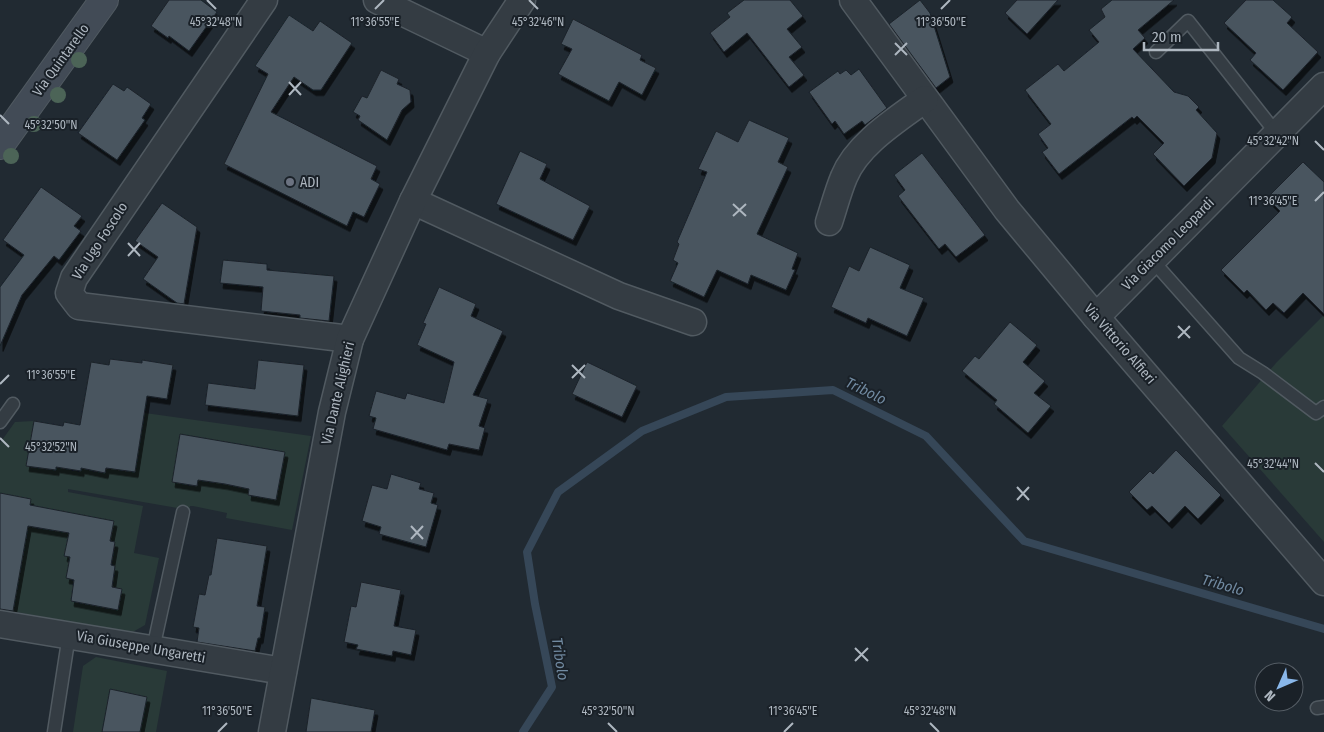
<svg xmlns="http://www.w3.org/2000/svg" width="1324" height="732" viewBox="0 0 1324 732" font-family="'Fira Sans Condensed',sans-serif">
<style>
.green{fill:#293a38}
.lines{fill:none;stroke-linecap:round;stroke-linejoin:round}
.stream{stroke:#364758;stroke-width:8}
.building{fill:#49545e;stroke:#1b232a;filter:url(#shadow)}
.lane-casing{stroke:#515a61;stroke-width:15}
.street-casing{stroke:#515a61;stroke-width:29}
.secondary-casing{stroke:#515a61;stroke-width:30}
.lane{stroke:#343c43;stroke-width:12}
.street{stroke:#343c43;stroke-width:26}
.secondary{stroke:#424b56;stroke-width:28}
.tree{fill:#4c6457}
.ticks{fill:none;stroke:#aeb7c0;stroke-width:2}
.worship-dot{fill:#6b7280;stroke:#1a2128;stroke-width:2}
.labels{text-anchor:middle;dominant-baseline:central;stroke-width:4;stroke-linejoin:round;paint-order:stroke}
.street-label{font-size:14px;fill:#aeb7c0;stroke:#1a2128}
.poi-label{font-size:14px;fill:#aeb7c0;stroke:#1a2128;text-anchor:start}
.water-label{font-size:15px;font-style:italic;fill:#718aa1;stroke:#1a2128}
.ticks-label{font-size:12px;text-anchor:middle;fill:#aeb7c0;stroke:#1a2128;stroke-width:4;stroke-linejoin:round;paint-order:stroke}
</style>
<defs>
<filter id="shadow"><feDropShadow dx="3" dy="5.5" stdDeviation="0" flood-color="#0009"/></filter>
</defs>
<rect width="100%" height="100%" fill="#212a32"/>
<g class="green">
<path d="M1324,315V542L1222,426L1276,363Z"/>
<path d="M145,413L311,436L292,530L226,518L227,513L193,506H190L189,510L68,489V492L143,506L134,553L159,558L145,625L131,633L0,609V443L15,422L34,421L27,466L55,470L56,467L80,472L81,468L104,473L106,468L135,472Z"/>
<path d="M96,657L167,671L156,732H73L83,666Z"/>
</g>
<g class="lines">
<path class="stream" d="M523,732L552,687L535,604L527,552L558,492L642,431L726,397L833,390L926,436L1024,541L1324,629"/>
</g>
<g class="building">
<path d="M169,0H201L217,12L189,51L169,36L168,38L151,26Z"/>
<path d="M744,0H790L803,16L787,29L802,47L789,57L804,75L789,87L747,33L724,52L710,33L730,17L727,13Z"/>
<path d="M920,0L930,13L950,77L936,88L889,24Z"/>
<path d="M1017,0H1058L1027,34L1005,13Z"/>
<path d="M1112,0H1174L1138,30L1145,38L1133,49L1174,92L1188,96L1199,107L1196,110L1217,133L1212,158L1184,186L1153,154L1164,143L1137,116L1134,119L1132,117L1059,174L1042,152L1048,148L1038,134L1051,124L1025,90L1058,64L1064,71L1099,42L1089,30L1105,17L1101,9Z"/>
<path d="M1246,0H1273L1292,17L1287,23L1318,52L1283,90L1250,60L1256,53L1224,23Z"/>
<path d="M289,15L313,31L320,21L352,43L321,90H313L294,77L271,112L377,166L371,179L380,184L364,217L353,212L347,226L224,164L268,74L255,66Z"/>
<path d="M573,19L642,55L640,60L656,68L642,95L619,82L609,101L558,74L572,49L561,44Z"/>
<path d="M859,69L887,108L865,125L862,121L844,134L835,121L832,124L809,92L838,71L840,74L846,70L851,75Z"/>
<path d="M381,70L399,79L397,84L410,90L411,102L402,110L387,140L358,120L360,116L353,112L362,96L367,98Z"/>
<path d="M113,84L124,91L127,87L151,104L142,118L145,120L117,160L78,133Z"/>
<path d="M749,120L789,138L778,162L788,167L757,234L798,253L792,269L795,270L786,290L751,275L748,284L717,270L704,297L670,281L678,263L673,260L679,244L677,242L707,172L698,169L716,131L738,142Z"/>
<path d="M520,151L547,164L540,179L590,206L573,240L496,204Z"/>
<path d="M922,153L985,235L956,257L945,244L939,249L898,196L905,190L894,175Z"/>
<path d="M1303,162L1324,182V314L1303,293L1284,313L1273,303L1266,310L1247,290L1244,293L1221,270L1280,211L1267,198Z"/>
<path d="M41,187L82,216L74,226L81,231L59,260L54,256L22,295L0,346V287L24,255L3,240Z"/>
<path d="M162,203L197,227L184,304L177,303L143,279L158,257L135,241Z"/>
<path d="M870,247L910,265L900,288L924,298L907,336L868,318L866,323L831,307L849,266L859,271Z"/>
<path d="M223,260L267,264V270L334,276L329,321L300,318V315L261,311L263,287L220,283Z"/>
<path d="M439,287L476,304L471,316L503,331L473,395L488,399L479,426L485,428L479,450L449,444L447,450L373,429L376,418L369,416L376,391L405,399L407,393L444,403L454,362L417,345L426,324L423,323Z"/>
<path d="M1010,322L1037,345L1023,362L1045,381L1034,393L1051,406L1028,433L994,404L997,400L962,371L975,356L979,359Z"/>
<path d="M110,359L142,363V360L173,365L167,399L147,396L135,472L106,468L105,473L81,468V471L56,467V470L26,466L34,421L63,426L64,422L80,425L91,362L109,365Z"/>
<path d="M258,360L304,365L298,416L205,405L208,383L255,389Z"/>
<path d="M587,362L637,386L622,417L572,394Z"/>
<path d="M180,434L285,452L276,500L248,495L249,489L225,484L198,480L197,486L172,482Z"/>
<path d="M1176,450L1221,495L1198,519L1185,506L1169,523L1152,506L1147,510L1129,492L1150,471L1153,474Z"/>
<path d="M391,474L421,483L419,489L434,493L431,503L438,505L426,547L379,534L381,527L362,521L372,485L387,489Z"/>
<path d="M0,493L31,499L30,505L114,521L110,541L115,542L111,565L115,566L112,587L122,589L118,610L71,601L74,580L66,578L70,557L64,556L69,533L28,526L13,611L0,609Z"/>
<path d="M217,538L267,546L257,606L265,607L260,638H258L255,651L197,642L199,628L193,627L199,594L205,595L209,575H211Z"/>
<path d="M361,582L401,590L394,626L416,630L411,655L393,651L392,656L356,649L358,645L344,642L351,606L356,607Z"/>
<path d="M110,689L147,697L140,732H102Z"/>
<path d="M311,698L375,710L371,732H306Z"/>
</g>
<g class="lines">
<defs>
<g id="lane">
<path d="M1156,52L1188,21L1277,134"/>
<path d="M1152,260L1239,358L1263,373L1316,413L1324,407"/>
<path d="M0,422L13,404"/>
<path d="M153,649L183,512"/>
<path d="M1317,708L1324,707"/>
<path d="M54,732L69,635"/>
</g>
<g id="street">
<path d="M264,0L74,278L69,293L79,306L350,339"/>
<path d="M377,0L487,53"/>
<path d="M853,0L1007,210L1096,317L1324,582"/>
<path d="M413,201L619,296L693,322"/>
<path d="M829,222C834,207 838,191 844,177C857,144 898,119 925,99"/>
<path d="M1096,317L1324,86"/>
<path d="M0,624L283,671"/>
<path d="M272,732L332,412L350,339L413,201L487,53L522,0"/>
</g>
<path id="secondary" d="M0,145L104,0"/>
</defs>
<use href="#lane" class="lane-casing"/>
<use href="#street" class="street-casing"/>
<use href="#secondary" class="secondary-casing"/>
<use href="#lane" class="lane"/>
<use href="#street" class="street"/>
<use href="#secondary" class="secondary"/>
</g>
<g class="tree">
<circle cx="79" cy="60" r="8"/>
<circle cx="58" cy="95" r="8"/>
<circle cx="34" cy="124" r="8"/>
<circle cx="11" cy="156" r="8"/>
</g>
<path class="ticks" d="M207,0L216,9M529,0L538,9M375,9L384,0M941,9L950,0M895,43L907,55M895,55L907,43M289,82L301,95M289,95L301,82M0,115L9,124M1315,141L1324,150M1315,201L1324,192M733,204L746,216M733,216L746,204M128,243L140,256M128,256L140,243M1178,326L1190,338M1178,338L1190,326M572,365L585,378M572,378L585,365M0,384L9,375M0,438L9,447M1315,463L1324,472M1017,487L1029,500M1017,500L1029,487M411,526L423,539M411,539L423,526M855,648L868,661M855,661L868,648M608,723L617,732M930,723L939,732M218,732L227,723M784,732L793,723"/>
<circle class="worship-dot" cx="290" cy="182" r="5"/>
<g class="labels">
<g class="street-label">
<text transform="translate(61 60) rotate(-54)">Via Quintarello</text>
<text transform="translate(100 241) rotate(-57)">Via Ugo Foscolo</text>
<text transform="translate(1168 244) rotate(-45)">Via Giacomo Leopardi</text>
<text transform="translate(1120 344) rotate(49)">Via Vittorio Alfieri</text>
<text transform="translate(338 393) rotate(-77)">Via Dante Alighieri</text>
<text transform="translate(141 647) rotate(10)">Via Giuseppe Ungaretti</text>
</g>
<g class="poi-label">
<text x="300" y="182">ADI</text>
</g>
<g class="water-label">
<text transform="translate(866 391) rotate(26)">Tribolo</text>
<text transform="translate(1223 585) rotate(16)">Tribolo</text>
<text transform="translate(560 659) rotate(81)">Tribolo</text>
</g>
</g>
<g class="ticks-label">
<text x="216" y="26">45°32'48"N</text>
<text x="375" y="26">11°36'55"E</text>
<text x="538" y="26">45°32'46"N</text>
<text x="941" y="26">11°36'50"E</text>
<text x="51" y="129">45°32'50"N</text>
<text x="1273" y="145">45°32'42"N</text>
<text x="1273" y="205">11°36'45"E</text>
<text x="51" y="379">11°36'55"E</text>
<text x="51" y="451">45°32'52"N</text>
<text x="1273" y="468">45°32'44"N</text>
<text x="793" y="715">11°36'45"E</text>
<text x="227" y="715">11°36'50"E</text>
<text x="608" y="715">45°32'50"N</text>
<text x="930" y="715">45°32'48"N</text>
</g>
<g transform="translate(1279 687) rotate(225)"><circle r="24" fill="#1a2128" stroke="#555d65"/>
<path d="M0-4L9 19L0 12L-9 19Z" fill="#89b7ea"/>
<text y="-8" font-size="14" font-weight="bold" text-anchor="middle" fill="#aeb7c0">N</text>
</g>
<path d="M1144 42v8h74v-8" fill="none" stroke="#aeb7c0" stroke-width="2.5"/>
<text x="1152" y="42" font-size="15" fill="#aeb7c0" stroke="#1a2128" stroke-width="4" paint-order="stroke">20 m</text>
</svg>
